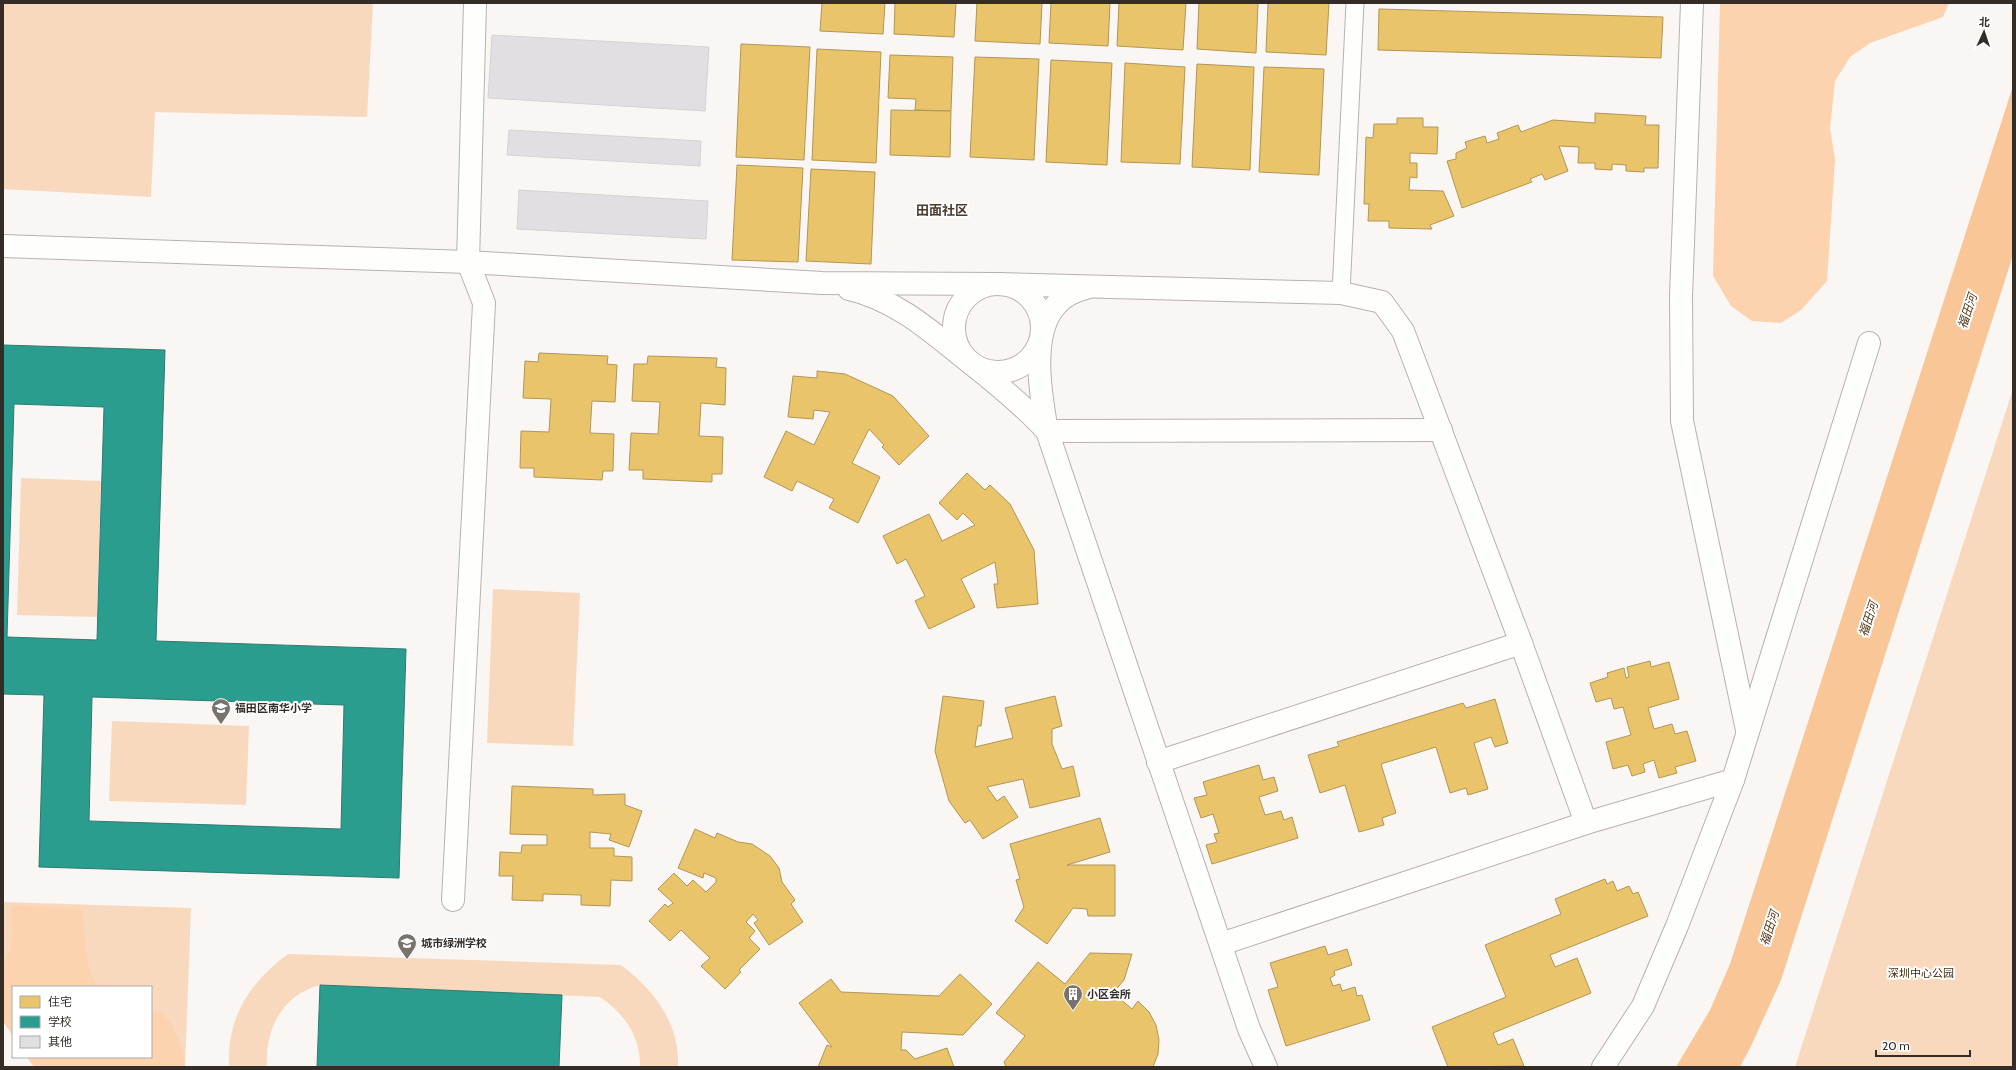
<svg xmlns="http://www.w3.org/2000/svg" width="2016" height="1070" viewBox="0 0 2016 1070" font-family="Cabin,'Noto Sans SC',sans-serif">
<style>
.green{fill:#f8d9be}
.forest{fill:#fcd3ae}
.water{fill:#f8c697}
.homes{fill:#e9c46a;stroke:#b29656}
.schools{fill:#2a9d8f;stroke:#2d7b70;fill-rule:evenodd}
.building{fill:#e1dfe1;stroke:#d6d3d6}
.lines{fill:none;stroke-linecap:round;stroke-linejoin:round}
.lane-casing{stroke:#b7b2ae;stroke-width:19}
.street-casing{stroke:#b7b2ae;stroke-width:24}
.lane{stroke:#fefefd;stroke-width:17}
.street{stroke:#fefefd;stroke-width:22}
.labels{text-anchor:middle;dominant-baseline:central;stroke-width:4;stroke-linejoin:round;paint-order:stroke}
.poi-label{font-size:11px;font-weight:bold;fill:#332c27;stroke:#fff;text-anchor:start}
.park-label{font-size:11px;fill:#482c10;stroke:#fff}
.water-label{font-size:12px;font-style:italic;fill:#53361a;stroke:#fff}
.quarter-label{font-size:13px;font-weight:bold;fill:#483b2f;stroke:#fff}
</style>
<rect width="100%" height="100%" fill="#faf6f3"/>
<g class="green">
<path d="M3,3H373L367,117L155,112L151,197L3,189Z"/>
<path d="M2013,389V1067H1795Z"/>
<path d="M21,478L101,481L97,617L17,615Z"/>
<path d="M493,589L580,593L573,746L487,743Z"/>
<path d="M112,721L249,726L246,805L109,801Z"/>
<path d="M3,902L191,908L185,1067H34L27,1057H151V987H13V1036L3,1021Z"/>
<path d="M288,954L621,965C654,990 680,1023 678,1067H640C641,1037 624,1013 600,997L320,985C282,995 265,1029 267,1067H229C227,1017 249,983 288,954Z"/>
</g>
<g class="forest">
<path d="M1720,3H1949L1943,17L1870,43L1850,57L1835,81L1830,128L1835,160L1827,281L1801,310L1781,323L1752,321L1731,306L1713,276Z"/>
<path d="M11,905L83,909C84,935 84,964 98,987H13V1036L3,1021V963C17,951 11,921 11,905Z"/>
<path d="M151,1009C155,1011 162,1013 165,1016C174,1025 185,1055 185,1067H34L27,1057H151Z"/>
</g>
<path class="water" d="M2013,86V255L1781,980L1751,1046L1740,1067H1676L1710,1010L1730,964Z"/>
<g class="homes">
<path d="M822,3H885L883,34L820,31Z"/>
<path d="M895,3H956L954,37L894,34Z"/>
<path d="M977,3H1042L1040,44L975,41Z"/>
<path d="M1051,3H1110L1108,46L1049,43Z"/>
<path d="M1119,3H1186L1183,50L1117,46Z"/>
<path d="M1199,3H1258L1256,53L1197,49Z"/>
<path d="M1268,3H1329L1326,55L1266,52Z"/>
<path d="M1379,9L1663,17L1661,58L1378,50Z"/>
<path d="M741,44L810,47L804,160L736,157Z"/>
<path d="M817,49L881,52L876,163L812,160Z"/>
<path d="M890,55L953,57L951,111L915,110L916,99L888,98Z"/>
<path d="M975,57L1039,59L1034,160L970,157Z"/>
<path d="M1051,60L1112,63L1107,165L1046,162Z"/>
<path d="M1125,63L1185,67L1180,164L1121,162Z"/>
<path d="M1197,64L1254,67L1250,170L1192,167Z"/>
<path d="M1264,67L1324,69L1319,175L1259,172Z"/>
<path d="M891,110L951,111L950,157L890,155Z"/>
<path d="M1595,113L1646,116L1645,125H1659L1658,168H1644V172L1626,171V165L1612,164V170L1595,169V163H1578L1579,147L1559,146L1568,171L1545,180L1542,174L1530,179L1532,182L1462,208L1447,161L1456,159V153L1467,148L1465,142L1485,136L1487,143L1499,139L1497,133L1518,125L1521,132L1553,120L1595,123Z"/>
<path d="M1397,118H1423V127H1438L1437,154L1410,153V163H1417V178L1410,177L1409,190L1443,191L1454,216L1430,225L1432,229L1389,228V221H1368L1369,204H1364L1366,137L1373,138L1374,124H1397Z"/>
<path d="M737,165L803,168L798,262L732,260Z"/>
<path d="M811,169L875,172L871,264L806,261Z"/>
<path d="M539,353L608,356L607,364L617,365L615,402L592,401L590,433L614,434L613,471H603L602,480L534,477V468H520L521,431L549,432L551,399L523,398L525,361L538,362Z"/>
<path d="M648,356L717,358L716,367L726,368L725,405L701,403L699,436L723,437L722,474H712V482L643,479V470H629L631,433L658,434L660,402L632,401L634,364H647Z"/>
<path d="M817,371L845,374L893,396L929,436L899,465L882,447L884,445L869,429L852,463L880,477L858,523L829,508L834,499L797,481L792,491L764,477L786,431L814,445L830,412L814,410L813,419L788,417L793,376L817,378Z"/>
<path d="M967,473L985,490L990,485L1010,504L1034,550L1038,604L997,608L994,584H998L995,562L961,579L975,607L929,629L915,601L925,596L906,559L897,564L883,536L929,514L942,541L975,525L963,513L957,520L939,503Z"/>
<path d="M1650,661L1651,667L1669,662L1679,699L1648,708L1654,729L1672,724L1675,734L1687,731L1696,761L1675,767L1677,773L1659,778L1654,760L1643,764L1645,772L1632,776L1628,765L1613,769L1606,742L1631,735L1623,707L1614,709L1611,698L1596,702L1590,683L1608,677L1607,673L1624,668L1626,678L1629,677L1627,667Z"/>
<path d="M943,696L984,701L981,726H978L975,747L1013,738L1005,708L1055,696L1062,726L1052,729V744L1062,769L1073,766L1080,796L1030,808L1023,779L987,787L997,801L1004,796L1018,817L983,839L970,820L965,823L949,801L935,751Z"/>
<path d="M1495,699L1508,743L1495,747L1491,737L1474,743L1488,789L1468,795L1466,788L1450,793L1436,747L1381,764L1396,813L1382,818L1384,825L1359,832L1345,785L1320,793L1308,755L1339,746L1337,742L1463,703L1466,708Z"/>
<path d="M1259,765L1263,780L1274,777L1278,791L1259,797L1265,815L1281,811L1284,820L1292,817L1298,838L1212,864L1206,845L1217,842L1214,834L1219,833L1213,814L1201,818L1194,798L1207,795L1203,782Z"/>
<path d="M512,786L593,789V795L625,794V805L642,811L629,847L609,840L611,834L590,832V848H614V856L632,857V881L611,880L610,906L581,905V895L543,894V901L512,900L513,876H499L500,852L521,853L522,845H547V835L510,834Z"/>
<path d="M1100,818L1110,852L1067,865H1115V916H1088L1087,909L1073,908L1047,944L1015,921L1024,907L1016,880L1020,879L1010,844Z"/>
<path d="M695,829L715,838L717,833L738,842L752,844L770,856L779,868L782,882L795,900L791,904L803,922L769,945L754,923L758,920L753,914L746,922L755,931L749,938L760,949L739,970L741,972L725,989L701,966L710,958L681,930L670,941L649,921L665,904L668,907L673,903L658,889L674,873L687,886L693,880L706,892L716,882V878L704,873L703,878L678,868Z"/>
<path d="M1605,879L1607,884L1613,881L1617,891L1629,886L1633,894L1638,892L1648,916L1550,955L1555,967L1577,958L1591,993L1493,1033L1498,1045L1513,1039L1524,1066L1448,1067L1432,1027L1506,997L1485,945L1561,914L1555,899Z"/>
<path d="M1325,946L1328,955L1347,949L1352,965L1334,971L1335,975L1330,978L1333,986L1340,984L1342,991L1355,987L1357,996L1362,995L1370,1020L1286,1046L1268,990L1278,987L1270,963Z"/>
<path d="M1090,953L1132,954L1124,980L1113,993L1132,1009L1138,1001L1149,1012L1156,1025L1159,1040L1158,1054L1153,1067H1006L1004,1062L1025,1036L996,1013L1038,962L1065,984Z"/>
<path d="M960,974L992,1004L963,1035L902,1032L901,1050H906L915,1059L947,1048L954,1067H818L827,1045L832,1047L799,1003L831,979L841,992L939,996Z"/>
</g>
<g class="schools">
<path d="M3,345L165,350L156,641L406,649L399,878L39,867L44,695L3,694ZM14,404L104,407L97,640L7,637ZM92,697L344,705L341,829L89,821Z"/>
<path d="M320,985L562,995L559,1067H317Z"/>
</g>
<g class="building">
<path d="M492,35L709,47L705,111L488,98Z"/>
<path d="M509,130L701,141L700,166L507,155Z"/>
<path d="M519,190L708,201L706,239L517,229Z"/>
</g>
<g class="lines">
<defs>
<path id="lane" d="M1341,293L1355,3"/>
<g id="street">
<path d="M1692,3L1681,296L1682,421L1747,730"/>
<path d="M3,246L468,262L822,283L994,284L1341,293L1382,302L1403,331L1521,643L1586,823"/>
<circle cx="998" cy="328" r="44"/>
<path d="M1086,288C1075,291 1065,295 1057,304C1029,333 1041,396 1047,431L1249,1029L1266,1067"/>
<path d="M849,289C895,299 932,332 968,361C996,383 1023,405 1047,431L1441,430"/>
<path d="M1158,762L1521,643"/>
<path d="M453,900L484,303L468,262L475,3"/>
<path d="M1221,944L1586,823L1733,780"/>
<path d="M1603,1067L1643,1006L1677,926L1733,780L1869,343"/>
</g>
</defs>
<use href="#lane" class="lane-casing"/>
<use href="#street" class="street-casing"/>
<use href="#lane" class="lane"/>
<use href="#street" class="street"/>
</g>
<defs>
<symbol id="school-pin" viewBox="-11 -11 22 30"><path d="M0 17L-7.5 6A9.5 9.5 0 1 1 7.5 6Z" fill="#79736e" stroke="#fff"/><path d="M0-5L7-2L0 1L-7-2ZM-4 1L0 2.5L4 1V4Q0 6-4 4Z" fill="#fff"/></symbol>
<symbol id="building-pin" viewBox="-11 -11 22 30"><path d="M0 17L-7.5 6A9.5 9.5 0 1 1 7.5 6Z" fill="#79736e" stroke="#fff"/><path d="M-4-6H4V6H1V3H-1V6H-4ZM-2.5-4.3h1.7v1.8h-1.7ZM.8-4.3h1.7v1.8H.8ZM-2.5-1h1.7V.8h-1.7ZM.8-1h1.7V.8H.8Z" fill="#fff"/></symbol>
</defs>
<g fill-rule="evenodd">
<use href="#school-pin" x="210" y="697" width="22" height="30"/>
<use href="#school-pin" x="396" y="932" width="22" height="30"/>
<use href="#building-pin" x="1062" y="983" width="22" height="30"/>
</g>
<g class="labels">
<g class="poi-label">
<text x="235" y="708">福田区南华小学</text>
<text x="421" y="943">城市绿洲学校</text>
<text x="1087" y="994">小区会所</text>
</g>
<g class="park-label">
<text x="1921" y="973">深圳中心公园</text>
</g>
<g class="water-label">
<text transform="translate(1967 311) rotate(-72)">福田河</text>
<text transform="translate(1868 619) rotate(-72)">福田河</text>
<text transform="translate(1769 928) rotate(-72)">福田河</text>
</g>
<g class="quarter-label">
<text x="942" y="210">田面社区</text>
</g>
</g>
<rect width="2016" height="1070" fill="none" stroke="#332c27" stroke-width="8"/>
<rect x="12" y="986" width="140" height="72" fill="#ffffff" stroke="#adaba9"/>
<rect x="20" y="996" width="20" height="12" fill="#e9c46a" stroke="#adaba9"/>
<text x="48" y="1006" font-size="12" fill="#332c27">住宅</text>
<rect x="20" y="1016" width="20" height="12" fill="#2a9d8f" stroke="#adaba9"/>
<text x="48" y="1026" font-size="12" fill="#332c27">学校</text>
<rect x="20" y="1036" width="20" height="12" fill="#e1dfe1" stroke="#adaba9"/>
<text x="48" y="1046" font-size="12" fill="#332c27">其他</text>
<g transform="translate(1984 32) rotate(3)" stroke="#ffffff" stroke-width="3" paint-order="stroke">
<path d="M0-3L7 15L0 10L-7 15Z" fill="#332c27"/>
<text y="-6" font-size="11" font-weight="bold" text-anchor="middle" fill="#332c27">北</text>
</g>
<path d="M1876 1050v6h94v-6" fill="none" stroke="#332c27" stroke-width="2"/>
<text x="1882" y="1050" font-size="12" fill="#332c27" stroke="#ffffff" stroke-width="3" paint-order="stroke">20 m</text>
</svg>
